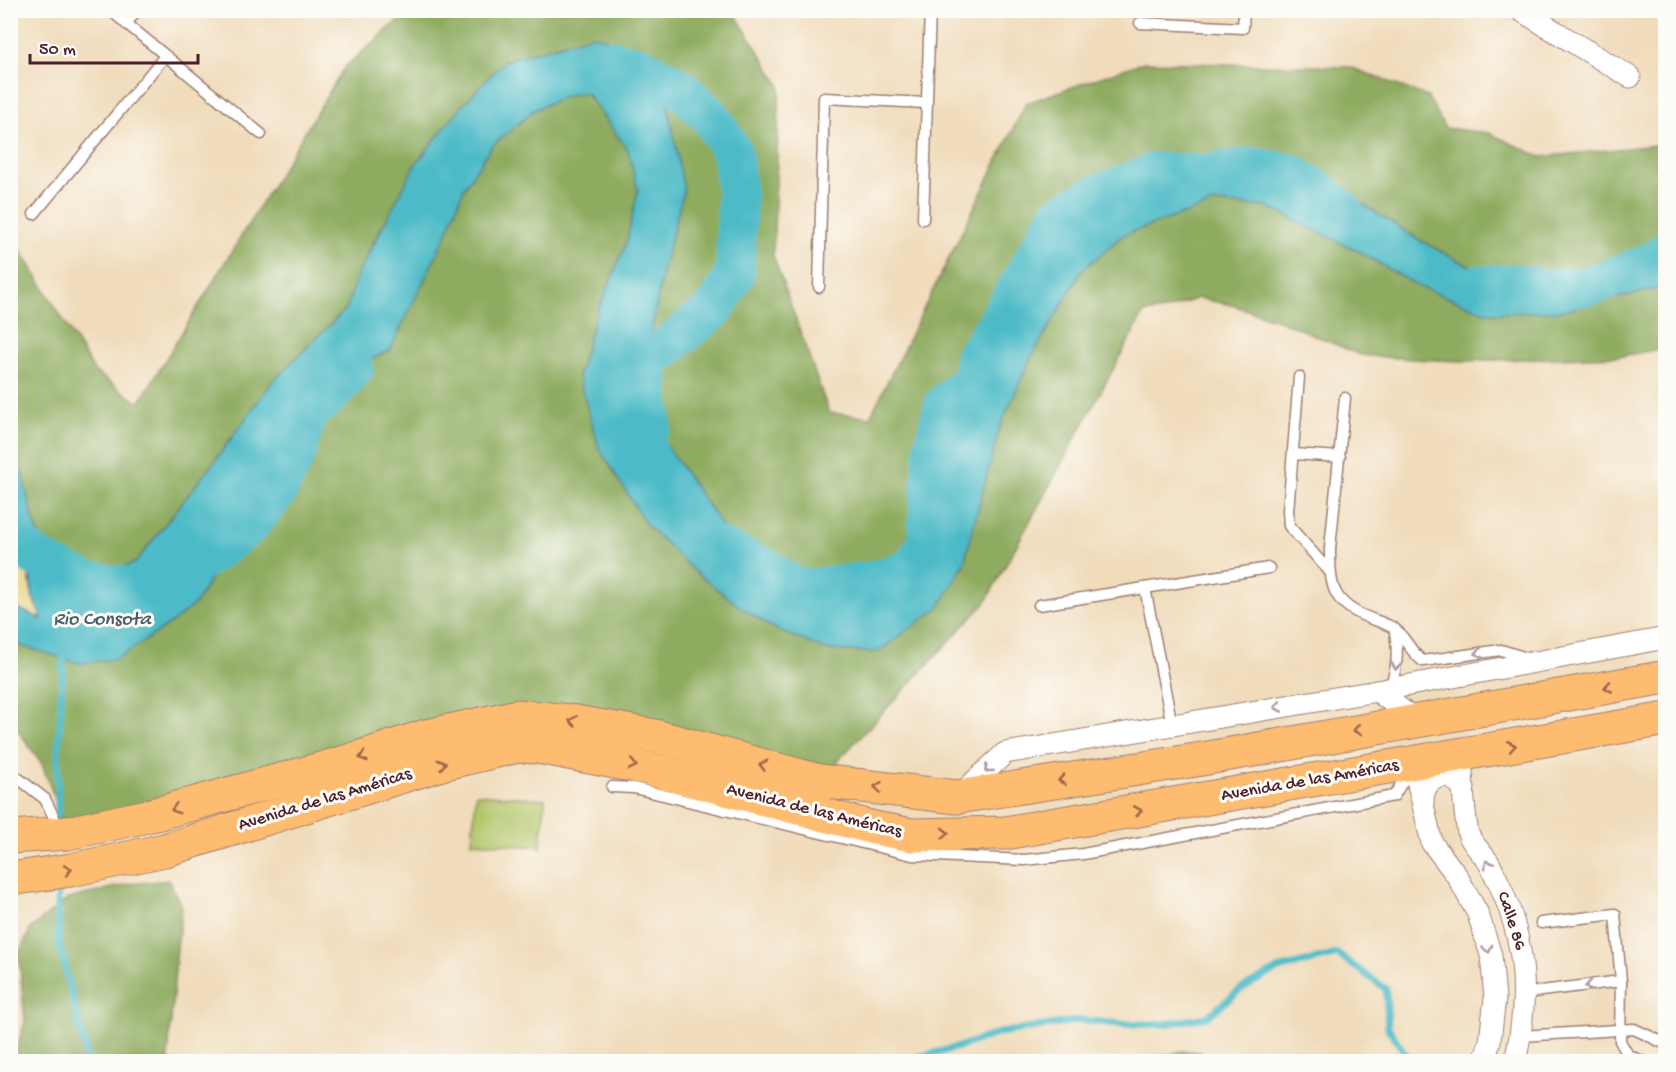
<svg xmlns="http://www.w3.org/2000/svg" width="1676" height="1072" viewBox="0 0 1676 1072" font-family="'Gochi Hand',sans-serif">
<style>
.green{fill:#b3c66a;stroke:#7e724a;stroke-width:1.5}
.forest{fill:#8eab5e;stroke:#6c6544;stroke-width:1.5}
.sand{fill:#eeda9e;stroke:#9c7c64;stroke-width:1.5}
.water{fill:#4dbbc7;stroke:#4c6d79;stroke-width:1.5}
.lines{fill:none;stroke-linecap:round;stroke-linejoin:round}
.stream{stroke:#4dbbc7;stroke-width:7}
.river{stroke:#4dbbc7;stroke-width:40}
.service-casing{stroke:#9d7e73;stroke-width:13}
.minor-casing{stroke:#9d7e73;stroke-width:23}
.primary-casing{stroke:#9d7e73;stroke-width:35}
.service{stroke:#fff;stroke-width:10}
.minor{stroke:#fff;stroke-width:21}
.primary{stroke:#febc70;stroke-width:33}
.oneway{stroke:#ae9aa0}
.oneway2{stroke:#9b664a}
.labels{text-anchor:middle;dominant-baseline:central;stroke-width:6;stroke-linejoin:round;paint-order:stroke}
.street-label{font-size:18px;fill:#4a1f2b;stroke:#fdfcf7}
.water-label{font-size:20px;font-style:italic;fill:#4b5d69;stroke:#fdfcf7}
</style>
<rect width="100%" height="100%" fill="#fdfcf7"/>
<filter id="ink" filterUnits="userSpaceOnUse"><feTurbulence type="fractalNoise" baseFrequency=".0167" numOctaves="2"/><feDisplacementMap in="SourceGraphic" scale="12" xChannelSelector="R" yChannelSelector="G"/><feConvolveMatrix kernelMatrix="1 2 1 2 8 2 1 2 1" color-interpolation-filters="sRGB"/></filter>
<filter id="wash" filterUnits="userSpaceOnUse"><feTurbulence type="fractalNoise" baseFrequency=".008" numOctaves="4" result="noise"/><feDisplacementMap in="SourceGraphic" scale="24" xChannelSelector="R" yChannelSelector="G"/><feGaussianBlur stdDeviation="1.35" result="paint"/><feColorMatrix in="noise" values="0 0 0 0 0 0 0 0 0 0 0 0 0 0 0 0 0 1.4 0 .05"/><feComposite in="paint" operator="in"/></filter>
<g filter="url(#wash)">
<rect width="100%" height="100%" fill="#f0dcbb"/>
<path class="green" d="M476,794L545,799L541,847L472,842Z"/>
<g class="forest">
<path d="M409,11H733L780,85L773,255L829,413L870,417L1026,103L1144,62L1350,67L1428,97L1445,128L1489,133L1541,157L1665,144V250L1630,270L1547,290L1485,273L1455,259L1419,240L1361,203L1325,185L1190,163L1156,172L1089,198L1058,216L1025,273L956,423L929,539L912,569L839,602L799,590L745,560L652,424L646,363L663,267L674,228L593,35L381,227L357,276L347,308L272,382L214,462L135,563L86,581L50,565L33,519L11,427L10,232L94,371L139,403L344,68Z"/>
<path d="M585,92L628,150L638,190L626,244L594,320L692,569L743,609L773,628L826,650L878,652L963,566L999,429L1029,361L1082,270L1123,235L1215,203L1268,207L1358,251L1418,286L1489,313L1559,311L1665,287V373L1660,349L1621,356L1462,361L1410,359L1360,355L1284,322L1232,305L1198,298L1166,310L1144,313L985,603L819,781L655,736L68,833L41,762L15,727L11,715L10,639L16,644L117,659L170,624L196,603L307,413L354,368L390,350L445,237L464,188L491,147L534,110L565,96Z"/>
<path d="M169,880L182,906L176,957L168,1058L170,1061H13L25,1021L19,954L31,928L68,899L129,884Z"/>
<path d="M1182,1051L1201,1052L1204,1061H1142Z"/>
</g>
<path class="sand" d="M10,511C24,538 26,565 32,593C34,602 39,612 42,620L14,607L11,602Z"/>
<path class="water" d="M593,35L658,53L684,190L663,267L646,363L652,424L745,560L799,590L839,602L912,569L929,539L956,423L997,324L1058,216L1089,198L1156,172L1190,163L1213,162L1252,167L1325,185L1361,203L1419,240L1455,259L1485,273L1547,290L1630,270L1665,250V287L1559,311L1489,313L1418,286L1358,251L1268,207L1215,203L1123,235L1082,270L1029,361L999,429L963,566L939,607L878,652L826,650L773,628L743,609L692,569L646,524L599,448L578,376L594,320L626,244L638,190L628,150L586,92L565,96L534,110L491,147L464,188L445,237L390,350L354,368L307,413L196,603L170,624L117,659L79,663L16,644L11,639V602L14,607L42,619L32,595L30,572L18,526L11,511V427L33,519L50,565L86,581L135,563L214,462L272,382L347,308L357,276L415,165L460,108L504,61Z"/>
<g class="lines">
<g class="stream">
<path d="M58,820V752L64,651"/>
<path d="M58,882V939L88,1062"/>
<path d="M899,1062L958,1047L999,1033L1081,1020L1121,1024H1163L1207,1017L1241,989L1278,969L1337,954L1386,989L1388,1028L1411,1062"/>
</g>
<g class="river">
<path d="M610,59L642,67L679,87L710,116L732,151L737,193L735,274L714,309L646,363L652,424L643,434L654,476"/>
<path d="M1476,285L1520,284L1547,290L1593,285L1648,264L1666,252"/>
<path d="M697,534L703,540L764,567L799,590L871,581L912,569L929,539L928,526L934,445L944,404L976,376L974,358L997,323L1058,216L1089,198L1156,172L1204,174L1252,167L1290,173L1326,196L1344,212"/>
<path d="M10,539L25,550L50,565L86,581L138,588L179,574L218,550L251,524L277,492L297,451L307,413L326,399L354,368L350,355L371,321"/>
</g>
</g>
</g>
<g filter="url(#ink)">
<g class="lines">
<defs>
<g id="service">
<path d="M110,10L261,134"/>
<path d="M1140,23L1243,28L1244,10"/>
<path d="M126,24L137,10"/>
<path d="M34,214L165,56"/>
<path d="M923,219L930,10"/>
<path d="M819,287L824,98L926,103"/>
<path d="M1299,377L1288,511L1289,526L1330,572"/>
<path d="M1345,398L1330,548C1330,586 1331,603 1369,618C1377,621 1388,624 1395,629C1406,638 1411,653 1423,661L1501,650L1530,659"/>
<path d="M1294,454L1340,457"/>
<path d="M1145,588L1172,725"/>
<path d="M1039,605L1269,568"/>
<path d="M1389,688C1398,669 1398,652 1395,632"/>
<path d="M10,772L45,799L60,830"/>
<path d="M612,787L634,788L912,855L1024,860L1083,854L1394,796L1410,769"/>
<path d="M1541,923L1615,914L1621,981L1620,1041L1628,1055L1643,1062"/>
<path d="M1525,993L1621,981"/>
<path d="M1521,1036L1634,1029L1666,1044"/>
</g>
<g id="minor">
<path d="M1520,10L1630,77"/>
<path d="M1377,691L1415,720"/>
<path d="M1461,755C1463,781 1463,808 1468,833C1471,844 1483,853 1489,863C1492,868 1494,874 1497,879C1526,941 1530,995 1515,1062"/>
<path d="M1413,763L1432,843L1457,876L1478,914L1491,955L1495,998L1490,1041L1484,1062"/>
<path d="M958,797L1005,753L1377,691L1666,638"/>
<path d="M1423,802C1423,784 1434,774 1451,777L1464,788"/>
</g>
<g id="primary">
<path d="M10,837L68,833L152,815L339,764L426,736L517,716L570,721L655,736L819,781L957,797L1202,759L1666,677"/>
<path d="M10,879L71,870L165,850L445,763L518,746L538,747L646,768L874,828L912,835L1005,833L1666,719"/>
</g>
</defs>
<use href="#service" class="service-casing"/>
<use href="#minor" class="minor-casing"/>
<use href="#primary" class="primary-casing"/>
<use href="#service" class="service"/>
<use href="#minor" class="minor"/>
<use href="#primary" class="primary"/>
</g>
<defs><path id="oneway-chevron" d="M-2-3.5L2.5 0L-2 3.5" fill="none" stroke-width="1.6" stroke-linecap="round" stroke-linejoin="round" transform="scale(1.5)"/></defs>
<g class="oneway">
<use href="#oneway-chevron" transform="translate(1479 653) rotate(171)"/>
<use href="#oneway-chevron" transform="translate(1396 666) rotate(99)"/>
<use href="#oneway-chevron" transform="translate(1278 707) rotate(170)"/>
<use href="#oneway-chevron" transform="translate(988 769) rotate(137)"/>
<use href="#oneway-chevron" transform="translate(1488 864) rotate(-121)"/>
<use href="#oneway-chevron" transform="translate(1488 949) rotate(75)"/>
<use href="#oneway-chevron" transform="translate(1589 986) rotate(172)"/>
</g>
<g class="oneway2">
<use href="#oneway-chevron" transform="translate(1608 687) rotate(170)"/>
<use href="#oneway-chevron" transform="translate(573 721) rotate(-172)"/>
<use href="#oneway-chevron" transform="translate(1357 730) rotate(170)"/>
<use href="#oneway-chevron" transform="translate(1512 746) rotate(-10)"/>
<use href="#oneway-chevron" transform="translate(363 757) rotate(162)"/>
<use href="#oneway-chevron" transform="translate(442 764) rotate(-16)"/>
<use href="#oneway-chevron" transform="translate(633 765) rotate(11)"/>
<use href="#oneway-chevron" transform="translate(763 765) rotate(-165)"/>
<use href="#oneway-chevron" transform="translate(1062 780) rotate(171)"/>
<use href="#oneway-chevron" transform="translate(878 787) rotate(-174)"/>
<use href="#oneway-chevron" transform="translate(175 809) rotate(164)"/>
<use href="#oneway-chevron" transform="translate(1138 811) rotate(-10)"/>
<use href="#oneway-chevron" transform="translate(945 833) rotate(-1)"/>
<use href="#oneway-chevron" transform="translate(68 870) rotate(-10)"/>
</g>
</g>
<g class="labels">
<g class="street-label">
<text transform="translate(1310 781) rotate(-10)">Avenida de las Américas</text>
<text transform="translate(325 800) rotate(-17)">Avenida de las Américas</text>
<text transform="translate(814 811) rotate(14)">Avenida de las Américas</text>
<text transform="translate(1511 921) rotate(72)">Calle 86</text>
</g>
<g class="water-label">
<text x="102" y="620">Rio Consota</text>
</g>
</g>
<rect width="1676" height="1072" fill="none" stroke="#fdfcf7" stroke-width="36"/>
<path d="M30 54v9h168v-9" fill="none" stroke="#4a1f2b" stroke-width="3"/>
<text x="39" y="54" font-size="18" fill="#4a1f2b" stroke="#fdfcf7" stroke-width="4.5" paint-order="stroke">50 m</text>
</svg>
